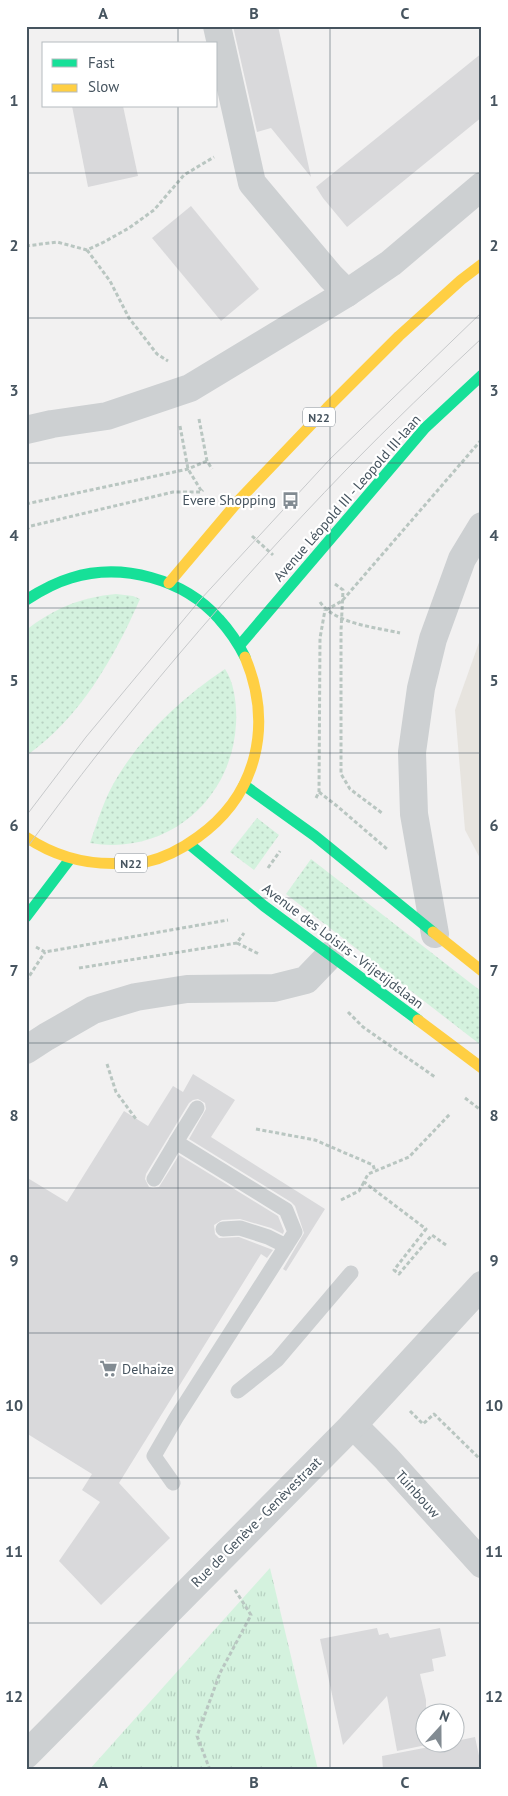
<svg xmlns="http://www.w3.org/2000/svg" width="508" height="1796" viewBox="0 0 508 1796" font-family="'PT Sans',sans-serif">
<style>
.commercial{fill:#e7e4df}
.grass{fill:url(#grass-dots)}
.park{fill:url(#park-tufts)}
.building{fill:#d9d9db}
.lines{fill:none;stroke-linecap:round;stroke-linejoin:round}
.path{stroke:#b9c6c1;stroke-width:3;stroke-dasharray:4 2.5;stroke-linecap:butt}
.lane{stroke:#cdd0d2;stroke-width:15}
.street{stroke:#cdd0d2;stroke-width:28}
.fast{stroke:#16e098;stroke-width:11}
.slow{stroke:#ffcf43;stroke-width:11}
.tram{stroke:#c7c9cb;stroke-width:1}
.grid{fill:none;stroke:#46545f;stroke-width:1;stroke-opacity:0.55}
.labels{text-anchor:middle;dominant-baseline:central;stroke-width:4.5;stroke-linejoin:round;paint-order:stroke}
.shield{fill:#fff;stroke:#7e878f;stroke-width:1}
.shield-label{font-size:12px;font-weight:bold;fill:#46545f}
.street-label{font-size:14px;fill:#46545f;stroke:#fff}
.poi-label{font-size:14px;fill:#46545f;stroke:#fff;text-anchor:end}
.neatline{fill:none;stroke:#46545f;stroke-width:2}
.grid-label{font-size:16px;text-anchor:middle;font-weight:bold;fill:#46545f}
</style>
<defs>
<pattern id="grass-dots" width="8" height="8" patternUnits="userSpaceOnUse" patternTransform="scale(1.25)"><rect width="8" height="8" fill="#d4f2de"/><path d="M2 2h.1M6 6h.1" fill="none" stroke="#b7d1c1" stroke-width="1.8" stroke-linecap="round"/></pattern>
<pattern id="park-tufts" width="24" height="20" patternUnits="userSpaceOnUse" patternTransform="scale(1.25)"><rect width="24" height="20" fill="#d4f2de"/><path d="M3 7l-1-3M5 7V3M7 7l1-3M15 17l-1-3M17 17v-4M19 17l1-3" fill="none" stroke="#b7d1c1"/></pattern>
</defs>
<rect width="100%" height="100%" fill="#f2f1f1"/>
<path class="commercial" d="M482,634V862L465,830L455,710Z"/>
<g class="grass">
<path d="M116,594L133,596L140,599C114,658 80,718 26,756V630C53,609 81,597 116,594Z"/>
<path d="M225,669C235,684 237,707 236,724C232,800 167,856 90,843C98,820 105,796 118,776C145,732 182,698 225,669Z"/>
<path d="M257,818L279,835L254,870L230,852Z"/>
<path d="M311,859L482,992V1046L286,894Z"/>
</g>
<path class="park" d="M270,1568L318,1770H89Z"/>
<g class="building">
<path d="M233,26H278L311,177L271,128L257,132Z"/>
<path d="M482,53V117L347,227L323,198L316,187Z"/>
<path d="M72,106H123L138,176L88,187Z"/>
<path d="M191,206L259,289L221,321L152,238Z"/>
<path d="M193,1074L235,1100L211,1137L325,1209L286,1271L283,1269L304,1233L295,1206L291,1202L189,1139L206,1109L205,1103L198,1099L193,1100L189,1103L146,1174L145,1179L149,1187L153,1188L159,1187L179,1155L278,1216L284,1231L283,1234L271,1228L240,1219L222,1220L214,1225L215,1234L219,1238L239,1237L273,1250L267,1258L261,1254L119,1483L170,1538L101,1605L59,1561L100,1502L82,1490L92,1474L26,1433V1177L67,1202L124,1111L148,1126L173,1086L183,1092Z"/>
<path d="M377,1628L379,1635L388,1633L390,1638L440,1628L446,1656L432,1659L434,1671L420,1674L426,1700V1745L397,1751L387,1696L343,1745L320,1639Z"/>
<path d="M475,1737L482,1770H383L382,1756L445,1744H456V1741Z"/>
</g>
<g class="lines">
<g class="path">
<path d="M26,246L57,242L87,250L104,242L129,228L154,210L184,175L214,157"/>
<path d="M87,250L110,281L129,318L157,354L168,361"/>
<path d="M199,419L207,461L212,469"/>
<path d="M180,426L188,469L202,492"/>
<path d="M26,504L188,469L207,461"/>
<path d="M26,530L31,526L173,492H201L203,490"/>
<path d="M252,536L273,555"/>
<path d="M335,584L343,590L341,631V774L350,789L382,813"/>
<path d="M320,602C335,624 375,627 400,633"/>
<path d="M326,610L342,601L482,439"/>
<path d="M319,792L337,806L387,849"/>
<path d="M316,798L319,792L320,638L325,610"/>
<path d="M268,868L280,851"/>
<path d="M237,943L259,954"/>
<path d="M36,947L45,952L228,920"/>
<path d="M79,968L237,943L244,933"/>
<path d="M26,981L45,952"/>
<path d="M348,1012L363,1027L435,1077"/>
<path d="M107,1064L116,1092L136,1119"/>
<path d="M465,1098L482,1111"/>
<path d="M256,1129L315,1140L373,1165L375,1171"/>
<path d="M341,1200L359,1191L364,1182"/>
<path d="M446,1245L432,1235L399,1274L394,1270L426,1229L364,1182L368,1174L409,1157L450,1114"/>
<path d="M410,1411L423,1424L434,1414L482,1461"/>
<path d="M210,1770L197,1736L220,1673L251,1615L235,1590"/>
</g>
<g class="lane">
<path d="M176,1142L197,1108"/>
<path d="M154,1179L176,1142L286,1210L295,1232L176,1418L154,1456L173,1483"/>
<path d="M223,1229L240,1228L268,1237L286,1246"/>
<path d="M238,1391L277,1360L351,1273"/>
</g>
<g class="street">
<path d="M217,26L252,183L331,277L347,293"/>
<path d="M26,430L52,424L107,416L190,388L347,293L391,263L482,186"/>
<path d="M435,934L414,814L412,752L421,688L433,639L462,559L482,526"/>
<path d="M26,1050L46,1037L93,1010L136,997L187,989L274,988L306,980L330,955"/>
<path d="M353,1425L386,1458L482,1564"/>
<path d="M26,1755L353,1425L482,1285"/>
</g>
<g class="fast">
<path d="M26,600C40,591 54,583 71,578C122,562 184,579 219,619C230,631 238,643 245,657"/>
<path d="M240,645L425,428L482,375"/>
<path d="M244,785L315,836L433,932"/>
<path d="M189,844L264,906L418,1020"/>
<path d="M26,917L70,859"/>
</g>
<g class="slow">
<path d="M169,583L240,499L327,408L399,336L461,280L482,264"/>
<path d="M26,837C57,858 90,866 127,863C133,862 140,863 146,862C164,858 183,848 198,837C258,794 273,724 245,657"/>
<path d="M433,932L482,971"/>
<path d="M418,1020L482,1068"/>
</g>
<g class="tram">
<path d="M26,816L86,737L200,600L330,459L482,312"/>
<path d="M26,849C123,715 231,589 346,470C390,425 436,381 482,338"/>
</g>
</g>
<path class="grid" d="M178,26V44M330,26V1770M178,106V1770M26,173H482M26,318H482M26,463H482M26,608H482M26,753H482M26,898H482M26,1043H482M26,1188H482M26,1333H482M26,1478H482M26,1623H482"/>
<defs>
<symbol id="bus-bare" viewBox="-9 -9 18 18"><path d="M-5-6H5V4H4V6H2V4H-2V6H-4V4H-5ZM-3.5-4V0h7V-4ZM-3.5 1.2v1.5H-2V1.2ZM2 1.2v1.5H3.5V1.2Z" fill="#828b92" stroke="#fff" stroke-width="2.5" paint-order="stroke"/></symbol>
<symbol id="supermarket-bare" viewBox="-9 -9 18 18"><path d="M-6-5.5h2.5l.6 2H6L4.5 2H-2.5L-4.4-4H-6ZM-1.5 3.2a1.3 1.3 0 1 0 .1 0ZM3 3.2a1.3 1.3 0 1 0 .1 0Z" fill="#828b92" stroke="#fff" stroke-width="2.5" paint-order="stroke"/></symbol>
</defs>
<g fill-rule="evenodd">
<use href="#bus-bare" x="278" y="488" width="25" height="25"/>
<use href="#supermarket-bare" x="96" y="1356" width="25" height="25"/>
</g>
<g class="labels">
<g class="shield">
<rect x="303" y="407.5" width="32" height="19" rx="4"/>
<rect x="115" y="853.5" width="32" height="19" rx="4"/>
</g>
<g class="shield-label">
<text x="319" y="417">N22</text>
<text x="131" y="863">N22</text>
</g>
<g class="street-label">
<text transform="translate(347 498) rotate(-49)">Avenue Léopold III - Leopold III-laan</text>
<text transform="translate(343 946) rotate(37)">Avenue des Loisirs - Vrijetijdslaan</text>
<text transform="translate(418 1494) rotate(48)">Tuinbouw</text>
<text transform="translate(256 1522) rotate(-45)">Rue de Genève - Genèvestraat</text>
</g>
<g class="poi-label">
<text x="276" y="500">Evere Shopping</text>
<text x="122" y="1369" text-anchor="start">Delhaize</text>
</g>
</g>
<rect width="508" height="1796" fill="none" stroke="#ffffff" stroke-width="55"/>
<rect x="42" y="42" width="175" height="65" fill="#ffffff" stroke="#b5bbbf"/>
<rect x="52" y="59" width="25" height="8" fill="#16e098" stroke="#b5bbbf"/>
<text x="88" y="68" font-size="15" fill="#46545f">Fast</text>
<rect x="52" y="84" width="25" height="8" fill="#ffcf43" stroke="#b5bbbf"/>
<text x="88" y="92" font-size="15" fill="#46545f">Slow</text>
<g transform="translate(440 1728) rotate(21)"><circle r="24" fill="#ffffff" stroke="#b5bbbf"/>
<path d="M0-4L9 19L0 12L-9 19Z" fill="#828b92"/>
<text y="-8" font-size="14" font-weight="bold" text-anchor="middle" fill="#46545f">N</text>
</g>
<rect x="28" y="28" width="452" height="1740" class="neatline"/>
<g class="grid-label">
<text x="103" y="19">A</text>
<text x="254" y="19">B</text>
<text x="405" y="19">C</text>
<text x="14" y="106">1</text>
<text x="494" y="106">1</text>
<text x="14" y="251">2</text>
<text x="494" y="251">2</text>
<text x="14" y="396">3</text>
<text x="494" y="396">3</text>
<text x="14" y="541">4</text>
<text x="494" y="541">4</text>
<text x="14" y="686">5</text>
<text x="494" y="686">5</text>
<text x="14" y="831">6</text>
<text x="494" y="831">6</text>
<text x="14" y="976">7</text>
<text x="494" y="976">7</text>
<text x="14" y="1121">8</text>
<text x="494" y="1121">8</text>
<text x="14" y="1266">9</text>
<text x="494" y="1266">9</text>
<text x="14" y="1411">10</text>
<text x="494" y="1411">10</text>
<text x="14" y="1557">11</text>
<text x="494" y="1557">11</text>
<text x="14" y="1702">12</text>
<text x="494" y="1702">12</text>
<text x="103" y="1788">A</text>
<text x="254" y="1788">B</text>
<text x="405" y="1788">C</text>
</g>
</svg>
